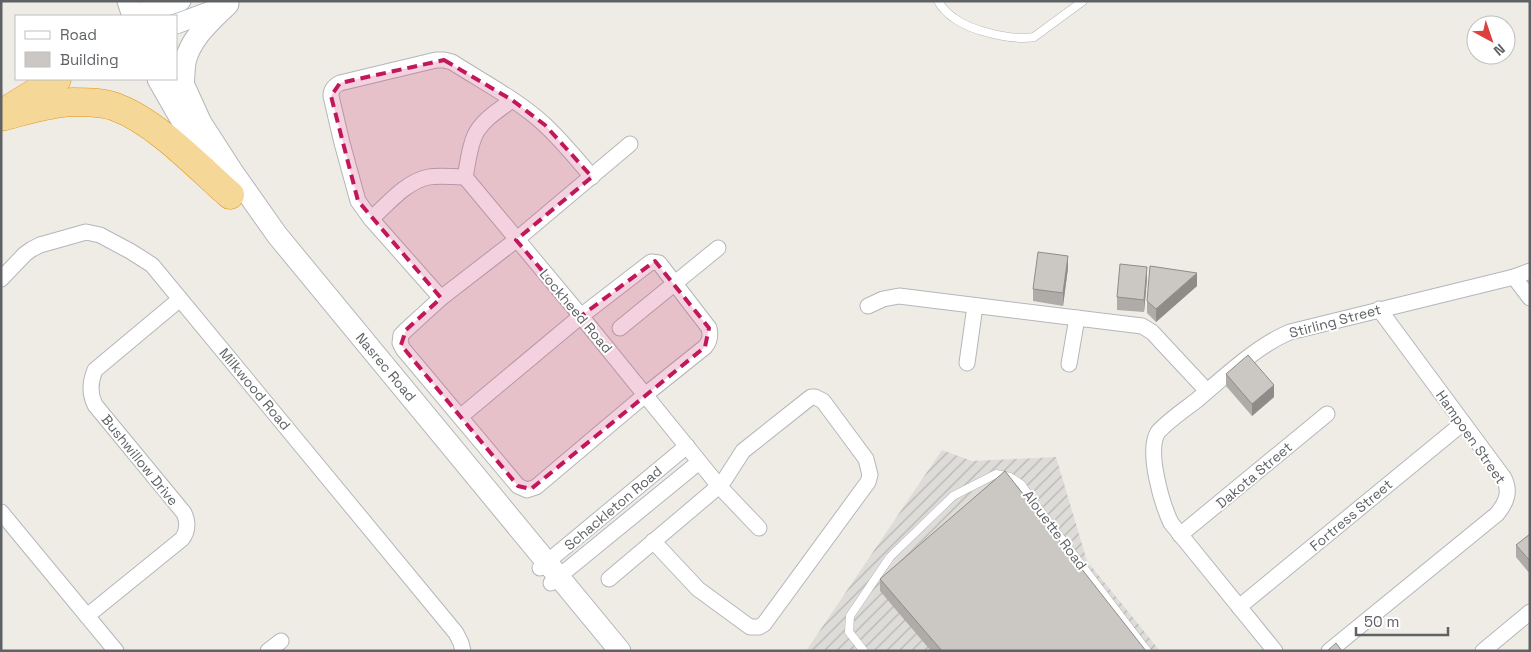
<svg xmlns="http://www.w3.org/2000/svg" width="1531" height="652" viewBox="0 0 1531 652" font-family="'Space Grotesk',sans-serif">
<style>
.industrial{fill:url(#industrial-furrows)}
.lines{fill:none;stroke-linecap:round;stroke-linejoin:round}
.service-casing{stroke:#b3b7ba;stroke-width:9}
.minor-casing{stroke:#b3b7ba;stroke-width:17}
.tertiary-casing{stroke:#b3b7ba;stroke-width:21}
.secondary-casing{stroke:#b3b6ba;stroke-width:23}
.motorway-casing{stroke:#e39412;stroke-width:29}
.service{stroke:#fff;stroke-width:8}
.minor{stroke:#fff;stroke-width:15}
.tertiary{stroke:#fff;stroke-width:19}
.secondary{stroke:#fff;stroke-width:21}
.motorway{stroke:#f5d797;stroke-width:28}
.wall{fill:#afaba8}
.shaded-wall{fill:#8e8b88}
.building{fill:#cbc7c3;stroke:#8e8b88}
.marked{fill:#c2185b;fill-opacity:0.2;stroke:#c2185b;stroke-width:4;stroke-dasharray:10 6;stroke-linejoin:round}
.labels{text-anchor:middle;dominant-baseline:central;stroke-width:4;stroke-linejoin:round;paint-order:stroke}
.street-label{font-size:14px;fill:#5e6265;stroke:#fff}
</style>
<defs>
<pattern id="industrial-furrows" width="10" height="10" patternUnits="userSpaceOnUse" patternTransform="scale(1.25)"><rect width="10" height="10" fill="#dedcd8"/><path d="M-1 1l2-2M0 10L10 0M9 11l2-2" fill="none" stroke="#b7b6b3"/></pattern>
</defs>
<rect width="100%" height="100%" fill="#efece6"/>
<path class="industrial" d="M942,450L972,461L1056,457L1087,561L1160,651H806Z"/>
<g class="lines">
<defs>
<g id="service">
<path d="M938,1C942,8 948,14 954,18C971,31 1013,41 1034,37L1083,1"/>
<path d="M864,651L849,632L850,616L890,557L953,496L996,474L1010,477L1021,484L1038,508L1147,651"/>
</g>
<g id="minor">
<path d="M465,177L581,316L719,486L759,528"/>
<path d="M465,177C468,163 469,148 475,135C482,120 499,110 512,100"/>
<path d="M371,219C387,205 406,181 429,177C440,175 453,177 465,177"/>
<path d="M1514,277L1530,298"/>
<path d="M1,279L25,254L32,249L40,245L86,232L100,235L130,251L152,265L456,633L461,643L463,651"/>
<path d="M441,298L371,219L358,201L342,143L331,96C331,89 334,86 340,83L436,60H444L452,62C483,82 518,100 545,125C562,141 577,159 592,177"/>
<path d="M868,306L883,299L899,296L1142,326L1152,332L1207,391"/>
<path d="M620,328L718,248"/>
<path d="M967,363L975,306"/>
<path d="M1069,364L1077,318"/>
<path d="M460,417L581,316L651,262L659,263L709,328C711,336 710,341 705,347L645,395L536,487L527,490L518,486L403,349L400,343L401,335L406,330L441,298L516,240L630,144"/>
<path d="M1,512L116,651"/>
<path d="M1180,535L1327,414"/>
<path d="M540,568L687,446"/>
<path d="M609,579L719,486L725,479L743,451L811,397H815L823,401L866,459L870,475L868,482L764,624L759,627H750L698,589L653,541"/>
<path d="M551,583L699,462"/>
<path d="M1239,607L1463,423"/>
<path d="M87,616L182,539C188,531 188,522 184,513L95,405C89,393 90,382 95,370L180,299"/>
<path d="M268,651L281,641"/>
<path d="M1275,651L1171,523C1162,504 1146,451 1158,432C1169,420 1184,410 1197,400C1224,377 1258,345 1290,332L1514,277L1530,271"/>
<path d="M1329,651L1497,514C1506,503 1511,492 1504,478L1379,309"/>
<path d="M1483,651L1530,612"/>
</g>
<g id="tertiary">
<path d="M141,15L181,1"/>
<path d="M176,24L227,5"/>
</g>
<g id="secondary">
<path d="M128,1L133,16"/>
<path d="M150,1L155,16"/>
<path d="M176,68L201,123L232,171L277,235L620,651"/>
<path d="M158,79L182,121L203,154"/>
<path d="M183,86C184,78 184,69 185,62C191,37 211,21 228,4"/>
</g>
<g id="motorway">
<path d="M12,107L57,79"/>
<path d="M1,117C25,111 48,103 73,102C87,102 105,102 118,108C157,123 198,167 230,195"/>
</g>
</defs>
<use href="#service" class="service-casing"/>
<use href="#minor" class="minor-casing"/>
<use href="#tertiary" class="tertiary-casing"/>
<use href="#secondary" class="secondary-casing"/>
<use href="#motorway" class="motorway-casing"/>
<use href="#service" class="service"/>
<use href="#minor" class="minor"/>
<use href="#tertiary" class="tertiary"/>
<use href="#secondary" class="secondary"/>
<use href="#motorway" class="motorway"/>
</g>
<g class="wall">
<path d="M1068,268L1063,306L1033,301V289Z"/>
<path d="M1147,279L1144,312L1117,310V297Z"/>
<path d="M1197,286L1156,322L1147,313V301Z"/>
<path d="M1226,374L1274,397L1252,416L1226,386Z"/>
<path d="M1530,534V574L1516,557V545Z"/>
<path d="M880,579L1146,651H931L880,591Z"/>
</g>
<g class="shaded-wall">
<path d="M1068,256V268L1063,306V293Z"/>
<path d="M1147,267V279L1144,312V300Z"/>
<path d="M1197,273V286L1156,322V309Z"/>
<path d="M1274,385V397L1252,416V404Z"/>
</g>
<g class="building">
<path d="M1038,252L1068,256L1063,293L1033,289Z"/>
<path d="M1120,264L1147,267L1144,300L1117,297Z"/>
<path d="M1150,266L1197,273L1156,309L1147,301Z"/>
<path d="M1248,355L1274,385L1252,404L1226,374Z"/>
<path d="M1005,471L1146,651H942L880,579Z"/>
<path d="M1530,534V561L1516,545Z"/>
<path d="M1336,643L1342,651H1327Z"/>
</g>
<path class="marked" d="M444,60L512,100L545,125L592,177L516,240L581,316L655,261L709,328L705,347L531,489L518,486L401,345L406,330L441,298L358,201L331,96L340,83Z"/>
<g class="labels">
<g class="street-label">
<text transform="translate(576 311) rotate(50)">Lockheed Road</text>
<text transform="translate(1335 321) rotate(-15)">Stirling Street</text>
<text transform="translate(386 367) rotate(50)">Nasrec Road</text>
<text transform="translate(255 389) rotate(50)">Milkwood Road</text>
<text transform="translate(1471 437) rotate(55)">Hampoen Street</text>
<text transform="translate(140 460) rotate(51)">Bushwillow Drive</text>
<text transform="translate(1254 475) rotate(-40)">Dakota Street</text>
<text transform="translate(613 508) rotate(-40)">Schackleton Road</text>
<text transform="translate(1351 515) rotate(-40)">Fortress Street</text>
<text transform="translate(1055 530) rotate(53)">Alouette Road</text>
</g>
</g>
<rect width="1531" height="652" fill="none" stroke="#5e6265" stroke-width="5"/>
<rect x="15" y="15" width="162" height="65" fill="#ffffff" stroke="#bfc0c1"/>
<rect x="25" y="31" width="25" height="8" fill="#ffffff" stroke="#bfc0c1"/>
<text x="60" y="40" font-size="15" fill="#5e6265">Road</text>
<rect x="25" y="52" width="25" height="15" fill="#cbc7c3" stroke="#bfc0c1"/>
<text x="60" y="65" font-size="15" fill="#5e6265">Building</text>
<g transform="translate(1491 40) rotate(140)"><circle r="24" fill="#ffffff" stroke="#bfc0c1"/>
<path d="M0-4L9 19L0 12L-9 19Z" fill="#dc413f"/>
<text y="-8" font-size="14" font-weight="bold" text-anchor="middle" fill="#5e6265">N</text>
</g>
<path d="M1356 627v8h92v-8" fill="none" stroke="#5e6265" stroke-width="2.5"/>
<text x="1364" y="627" font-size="15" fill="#5e6265" stroke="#ffffff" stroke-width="4" paint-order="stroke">50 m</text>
</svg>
